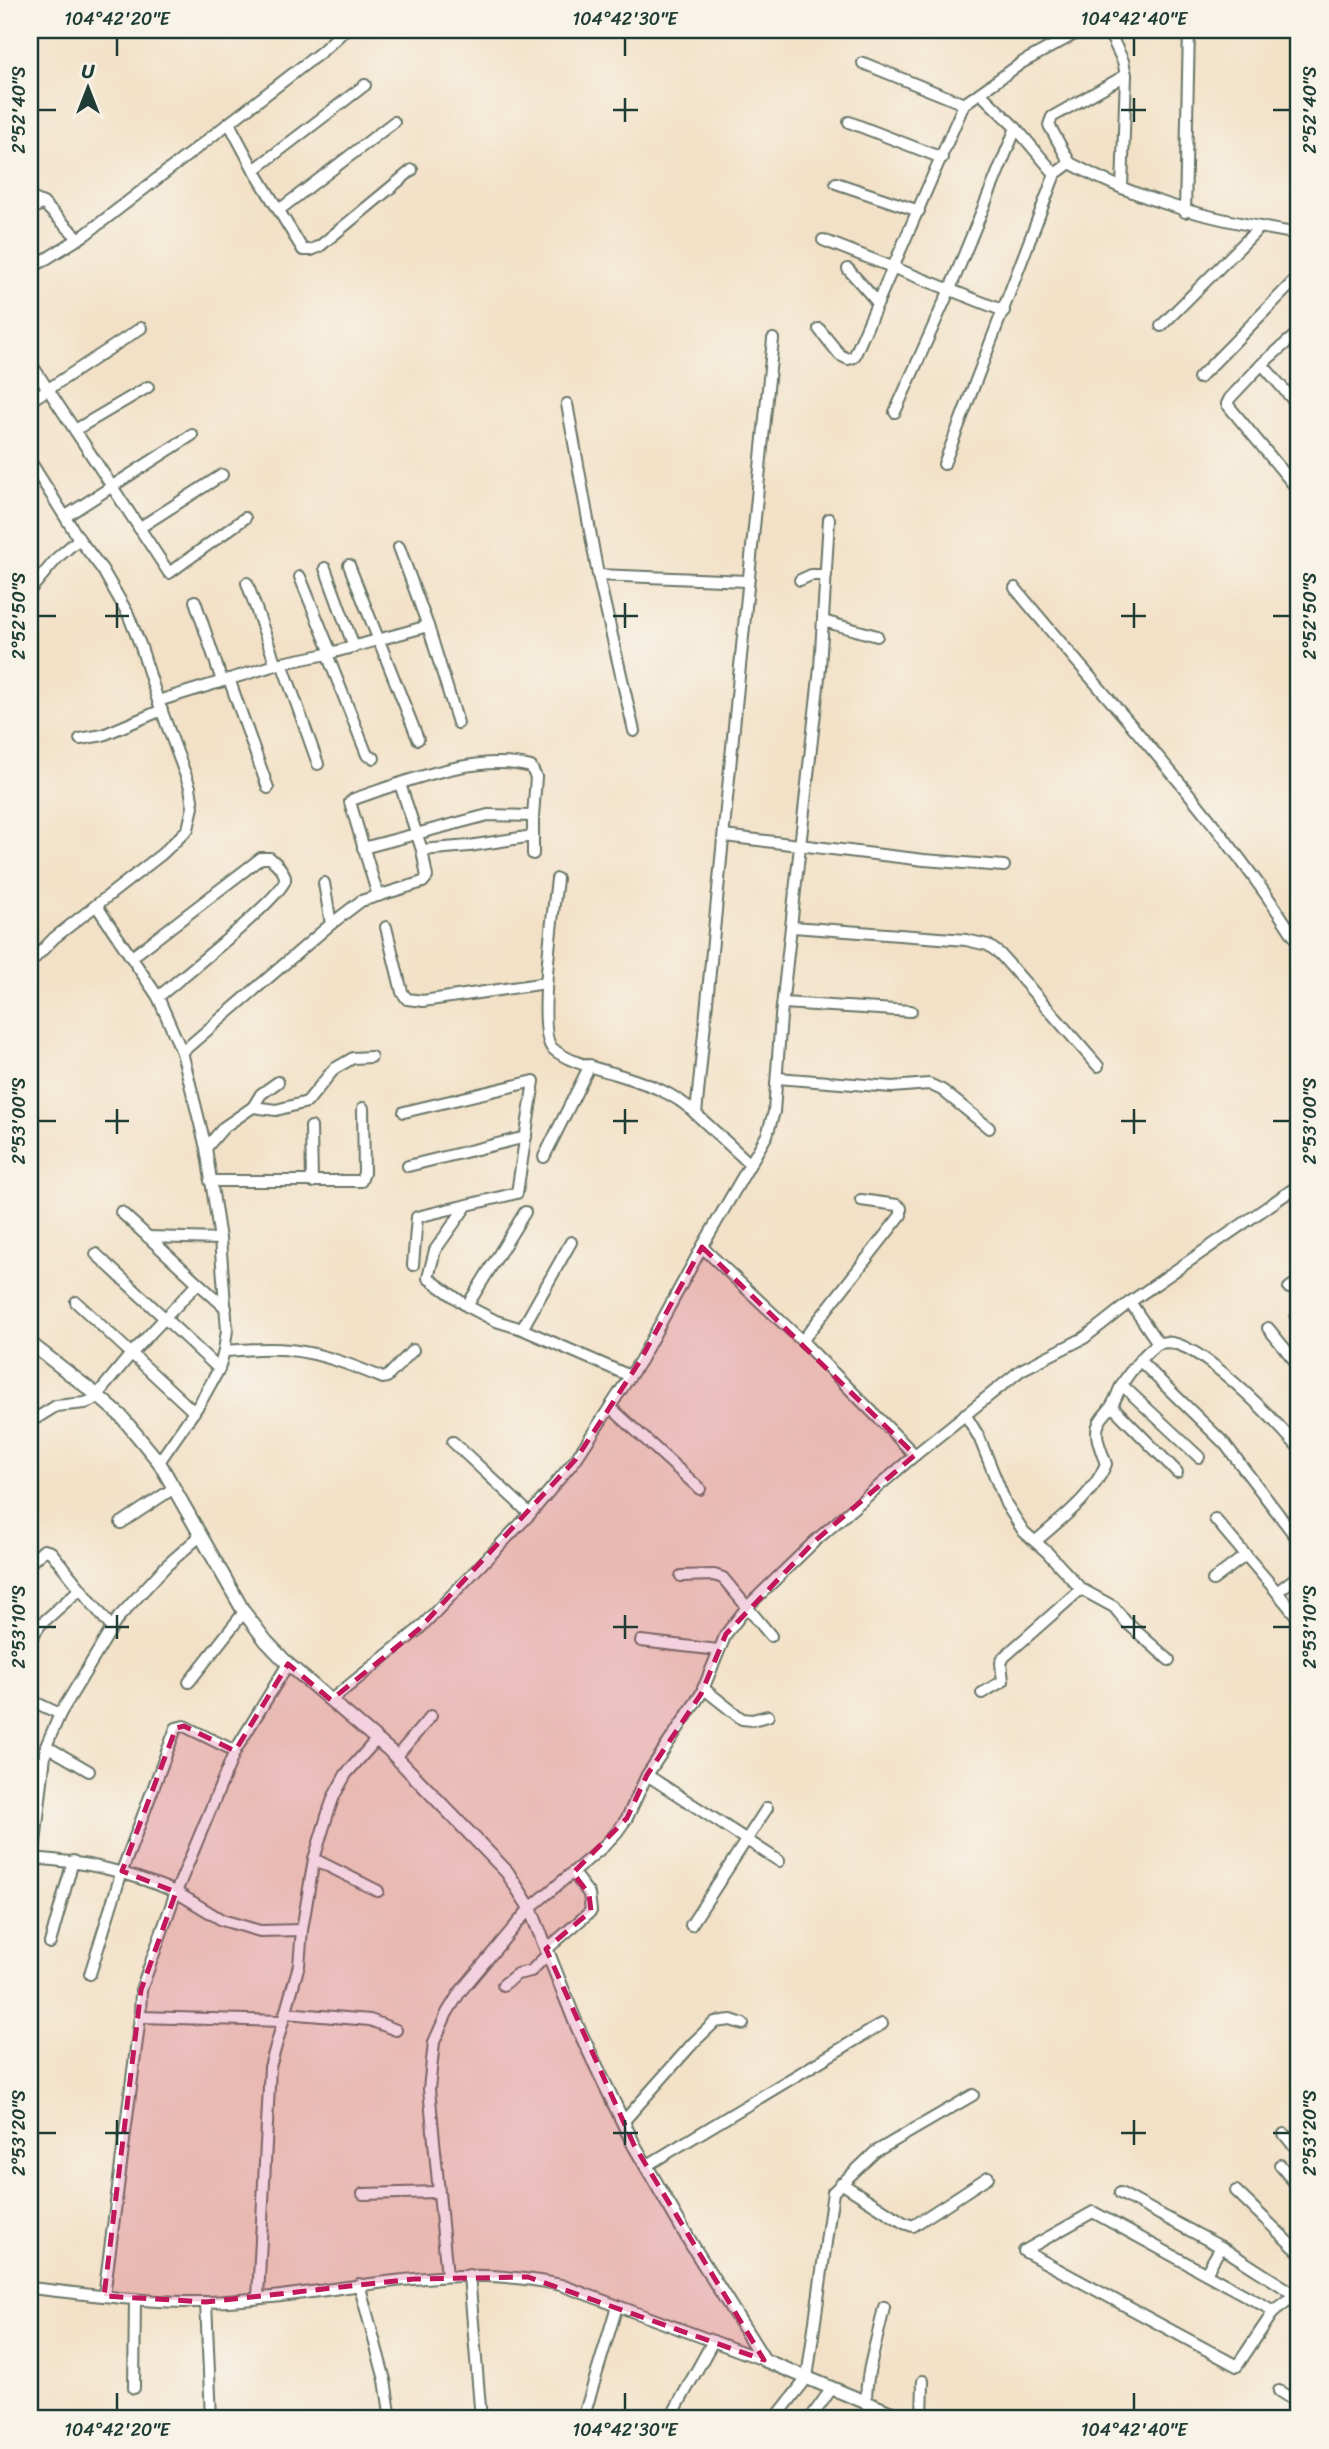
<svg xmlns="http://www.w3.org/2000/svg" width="1329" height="2449" viewBox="0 0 1329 2449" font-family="Sriracha,sans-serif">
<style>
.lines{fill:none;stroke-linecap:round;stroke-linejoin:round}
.minor-casing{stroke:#697667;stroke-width:14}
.tertiary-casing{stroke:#697667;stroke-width:16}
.minor{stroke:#fff;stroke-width:10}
.tertiary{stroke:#fff;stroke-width:12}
.marked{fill:#c2185b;fill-opacity:0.2;stroke:#c2185b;stroke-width:5;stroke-dasharray:14 9;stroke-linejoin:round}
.ticks{fill:none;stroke:#1f3d34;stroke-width:2.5}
.neatline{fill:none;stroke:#1f3d34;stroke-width:2.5}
.ticks-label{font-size:18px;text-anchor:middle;fill:#1f3d34}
</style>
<rect width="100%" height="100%" fill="#f7f3e8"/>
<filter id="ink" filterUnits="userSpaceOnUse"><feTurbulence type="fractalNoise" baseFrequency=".0143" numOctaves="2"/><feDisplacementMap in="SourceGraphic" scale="14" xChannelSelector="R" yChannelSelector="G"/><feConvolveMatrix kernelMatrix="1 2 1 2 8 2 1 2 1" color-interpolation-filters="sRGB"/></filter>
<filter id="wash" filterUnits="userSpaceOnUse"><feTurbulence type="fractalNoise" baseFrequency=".00686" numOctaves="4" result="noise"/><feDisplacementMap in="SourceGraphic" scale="28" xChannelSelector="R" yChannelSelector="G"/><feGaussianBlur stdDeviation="1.57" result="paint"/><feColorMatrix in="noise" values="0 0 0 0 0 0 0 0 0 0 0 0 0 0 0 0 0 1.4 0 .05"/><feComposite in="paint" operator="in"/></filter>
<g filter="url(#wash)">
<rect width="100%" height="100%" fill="#f3e1c7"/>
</g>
<g filter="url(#ink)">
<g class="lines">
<defs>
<g id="minor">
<path d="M1108,30L1123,61L1126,75L1122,188"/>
<path d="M863,63L964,104"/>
<path d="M980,93L1016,128L1055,174"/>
<path d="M849,122L942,158"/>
<path d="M229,123L321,52L345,30"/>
<path d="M1070,163L1049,125L1052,117L1126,75"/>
<path d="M254,170L365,85"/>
<path d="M836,183L919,211"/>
<path d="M30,197L43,203L79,239"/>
<path d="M30,210L43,203"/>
<path d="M279,210L394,122"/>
<path d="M1185,212L1189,30"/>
<path d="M823,240L1004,311"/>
<path d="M30,269L86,234L229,123L254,170L303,250H311L320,246L412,170"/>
<path d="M848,269L878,303"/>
<path d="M1161,326L1260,227"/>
<path d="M819,329L840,355L848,359L854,357L964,104L1023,62L1082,30"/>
<path d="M1299,332L1262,364L1230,398L1227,404L1299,491"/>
<path d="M30,362L169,573L245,518"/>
<path d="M1262,364L1299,407"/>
<path d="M1199,378L1299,276"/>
<path d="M30,401L141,328"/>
<path d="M567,404L598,575L634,731"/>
<path d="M895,412L950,289L1016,128"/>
<path d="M75,430L148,387"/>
<path d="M30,461L79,539L102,569L128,614L141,647L158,701"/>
<path d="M944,464L1055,174L1070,163C1145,204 1215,220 1299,234"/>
<path d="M66,516L192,435"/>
<path d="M139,528L222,475"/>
<path d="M399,547L428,626L458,723"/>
<path d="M349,565L418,739"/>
<path d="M325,568L354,647"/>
<path d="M598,575L747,581"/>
<path d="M300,577L331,653"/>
<path d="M800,580L811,575H826"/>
<path d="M247,583L276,665"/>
<path d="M1015,588C1111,705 1218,816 1299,944"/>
<path d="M30,590L58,557L79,539"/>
<path d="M195,601L222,681"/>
<path d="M823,621L877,636"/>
<path d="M327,654L367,755L374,758"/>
<path d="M282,663L318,764"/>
<path d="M229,679L268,788"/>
<path d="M80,739L103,735L162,710"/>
<path d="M724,836L924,860L1004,866"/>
<path d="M363,848L488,815L533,816"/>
<path d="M422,850L469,846L533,836"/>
<path d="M557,879C554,907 536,1031 552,1048C567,1062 596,1068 616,1074C645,1083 674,1092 696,1114"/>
<path d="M378,896L350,802L354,799C404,782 478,752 531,767L536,777L533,816V854"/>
<path d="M96,905L158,997L182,1052L206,1148L220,1239L227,1330L224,1351L219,1369L200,1403L159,1462"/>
<path d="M331,924L361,901L423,882L427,877L422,850L400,784"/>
<path d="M386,927L402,992L407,999L423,1001L546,983"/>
<path d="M793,927L966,940L988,945L1000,954L1098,1066"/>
<path d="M132,957L261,858H270C276,863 286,872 285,880C282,897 177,981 158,997"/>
<path d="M30,963L54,938L162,854L188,829L193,807L190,787L158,701L282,663L327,654L428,626"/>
<path d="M783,1003L911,1011"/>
<path d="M182,1052L331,924L324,883"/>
<path d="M777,1078L892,1087L929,1084L942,1090L989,1128"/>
<path d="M253,1107L261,1094L278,1082"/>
<path d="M404,1112L534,1081L517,1193L417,1217L413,1265"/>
<path d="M311,1127L312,1182"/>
<path d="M206,1148L224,1127L253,1107L276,1110L307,1102L334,1069L353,1058L371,1057"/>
<path d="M544,1157L590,1065"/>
<path d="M749,1163L696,1114C723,856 745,597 773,339"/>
<path d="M408,1166L526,1137"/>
<path d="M210,1181H361L364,1173L363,1108"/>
<path d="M467,1205L435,1250L428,1278L467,1306L496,1321L522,1329L630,1376"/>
<path d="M148,1237L220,1239"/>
<path d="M702,1247L802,1341L915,1455"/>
<path d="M96,1254L219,1369"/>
<path d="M198,1283L226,1308"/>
<path d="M1289,1288L1299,1281"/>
<path d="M76,1302L194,1412"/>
<path d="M1130,1302L1158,1343"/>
<path d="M467,1306L525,1212"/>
<path d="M1296,1318L1299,1322"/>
<path d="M1268,1328L1299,1366"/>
<path d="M522,1329L571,1242"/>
<path d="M802,1341L901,1215V1208L897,1205L861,1200"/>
<path d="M224,1351C246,1350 268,1347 290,1350C321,1353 354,1366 383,1378L387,1377L413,1350"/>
<path d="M1140,1361L1225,1444L1299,1541"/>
<path d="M1122,1385L1199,1457"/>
<path d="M1112,1406L1177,1472"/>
<path d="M610,1407L700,1489"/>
<path d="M965,1414L979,1437L1006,1504L1024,1532L1047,1552L1081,1589L1114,1607L1126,1622L1169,1660"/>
<path d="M30,1422L56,1406L85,1403L93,1400L131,1354L198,1283L121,1212"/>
<path d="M453,1442L530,1514"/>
<path d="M1215,1519L1277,1592L1299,1575"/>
<path d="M121,1523L174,1488"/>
<path d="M1036,1541C1062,1518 1092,1497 1106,1464C1102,1452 1093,1435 1099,1423C1102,1416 1109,1411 1112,1405C1116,1399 1118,1392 1121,1386C1128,1374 1149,1346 1161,1343C1194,1333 1277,1423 1299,1448"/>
<path d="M30,1563L44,1550L51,1552L112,1628"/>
<path d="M681,1576L714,1575L723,1578L771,1636"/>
<path d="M1213,1580L1246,1555"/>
<path d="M1277,1592L1299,1619"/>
<path d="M30,1640L40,1625L80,1589"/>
<path d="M641,1641L718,1650"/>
<path d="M288,1664L235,1751L176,1892L222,1920L260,1931L302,1930"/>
<path d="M189,1682L244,1612"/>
<path d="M703,1688L742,1719L752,1720L768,1716"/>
<path d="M982,1693L1003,1681L1001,1663L1004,1657L1081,1589"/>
<path d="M30,1700L60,1714"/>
<path d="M331,1700L419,1629L530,1514L576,1459L640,1361L702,1247L767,1135L774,1112L781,1016L820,668L829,519"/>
<path d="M46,1746L89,1771"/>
<path d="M396,1757L431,1716"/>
<path d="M30,1759L44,1764"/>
<path d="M647,1775L779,1861"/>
<path d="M30,1856L35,1843L46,1746L60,1714L118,1618L166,1566L201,1535"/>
<path d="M30,1858C87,1862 123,1870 176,1892L141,1990L140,2017L104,2296"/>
<path d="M314,1859L378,1891"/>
<path d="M691,1925L767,1808"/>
<path d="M50,1943L73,1861"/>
<path d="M547,1949L591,1911L589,1894L573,1873"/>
<path d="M90,1974L122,1871L176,1728L184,1726L235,1751"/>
<path d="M503,1985L517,1974L531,1971L548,1954"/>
<path d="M285,2013L370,2020L396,2030"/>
<path d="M140,2017L282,2021"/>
<path d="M623,2122L694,2042L715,2022L731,2020L743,2024"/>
<path d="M1284,2134L1299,2152"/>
<path d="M1280,2165L1299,2188"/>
<path d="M646,2166L882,2024"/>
<path d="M841,2183L904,2223L913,2226L988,2177"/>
<path d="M1236,2191L1299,2252"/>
<path d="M1120,2193L1221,2247L1296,2295"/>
<path d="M363,2194L438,2192"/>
<path d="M1206,2273L1221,2247"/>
<path d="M469,2275L481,2419"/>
<path d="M447,2276L429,2089L434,2042L447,2013L460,1992L530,1908L603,1847L617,1832L627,1818L647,1775L701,1694L726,1634L747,1607L815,1541L915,1455L1021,1370L1084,1338L1130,1302L1299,1185"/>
<path d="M359,2284L385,2380L391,2419"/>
<path d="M30,2288C88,2294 147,2303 205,2302C324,2299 442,2258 561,2285L764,2360"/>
<path d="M258,2297L270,2067L299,1965L302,1930L314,1859L328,1813L334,1796L346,1774L377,1739"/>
<path d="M206,2302L211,2419"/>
<path d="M1274,2311L1093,2212L1024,2251L1237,2366L1274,2311L1299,2292"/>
<path d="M134,2388L135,2299"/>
<path d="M1279,2391L1299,2404"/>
<path d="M866,2402C866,2369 878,2339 884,2307"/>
<path d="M583,2419L617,2306"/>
<path d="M670,2419L713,2341"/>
<path d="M775,2419L807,2378L833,2192L875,2152L973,2095"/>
<path d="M810,2419L832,2388"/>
<path d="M922,2419L923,2381"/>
<path d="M1293,2419L1299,2410"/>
</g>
<path id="tertiary" d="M30,1343L97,1395L121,1416L159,1462L244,1612L266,1641L288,1664L389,1750L507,1872L530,1908L577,2026L634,2145L692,2245L764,2360L906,2419"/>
</defs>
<use href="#minor" class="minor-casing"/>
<use href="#tertiary" class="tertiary-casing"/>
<use href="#minor" class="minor"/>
<use href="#tertiary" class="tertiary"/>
</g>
</g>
<path class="marked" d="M702,1247L915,1455L815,1541L726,1634L701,1694L647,1775L627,1818L573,1873L589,1894L591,1911L546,1949L634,2145L764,2360L528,2277L414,2279L206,2302L104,2296L141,1990L176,1892L122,1871L176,1728L184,1726L235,1751L288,1664L331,1700L419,1629L576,1459L640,1361Z"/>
<path class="ticks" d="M117,38V56M625,38V56M1134,38V56M625,98V122M1134,98V122M38,110H56M613,110H638M1121,110H1146M1273,110H1290M117,603V628M625,603V628M1134,603V628M38,616H56M105,616H129M613,616H638M1121,616H1146M1273,616H1290M117,1109V1134M625,1109V1134M1134,1109V1134M38,1121H56M105,1121H129M613,1121H638M1121,1121H1146M1273,1121H1290M117,1615V1639M625,1615V1639M1134,1615V1639M38,1627H56M105,1627H129M613,1627H638M1121,1627H1146M1273,1627H1290M117,2120V2145M625,2120V2145M1134,2120V2145M38,2133H56M105,2133H129M613,2133H638M1121,2133H1146M1273,2133H1290M117,2393V2410M625,2393V2410M1134,2393V2410"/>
<rect width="1329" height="2449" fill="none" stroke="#f7f3e8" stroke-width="77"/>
<g transform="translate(88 88)" stroke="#f7f3e8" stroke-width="5" paint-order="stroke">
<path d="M0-5L12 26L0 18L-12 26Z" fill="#1f3d34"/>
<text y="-10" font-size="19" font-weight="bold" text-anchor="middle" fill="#1f3d34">U</text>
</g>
<rect x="38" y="38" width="1252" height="2372" class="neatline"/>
<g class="ticks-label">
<text x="117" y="25">104°42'20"E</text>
<text x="625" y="25">104°42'30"E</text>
<text x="1134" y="25">104°42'40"E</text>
<text transform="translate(19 110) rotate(-90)" y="6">2°52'40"S</text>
<text transform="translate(1310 110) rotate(-90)" y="6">2°52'40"S</text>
<text transform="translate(19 616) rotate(-90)" y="6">2°52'50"S</text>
<text transform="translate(1310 616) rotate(-90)" y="6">2°52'50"S</text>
<text transform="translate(19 1121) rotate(-90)" y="6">2°53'00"S</text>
<text transform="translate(1310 1121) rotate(-90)" y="6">2°53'00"S</text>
<text transform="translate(19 1627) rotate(-90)" y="6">2°53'10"S</text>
<text transform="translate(1310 1627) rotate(-90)" y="6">2°53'10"S</text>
<text transform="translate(19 2133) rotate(-90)" y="6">2°53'20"S</text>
<text transform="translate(1310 2133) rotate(-90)" y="6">2°53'20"S</text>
<text x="117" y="2436">104°42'20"E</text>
<text x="625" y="2436">104°42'30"E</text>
<text x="1134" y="2436">104°42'40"E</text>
</g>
</svg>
